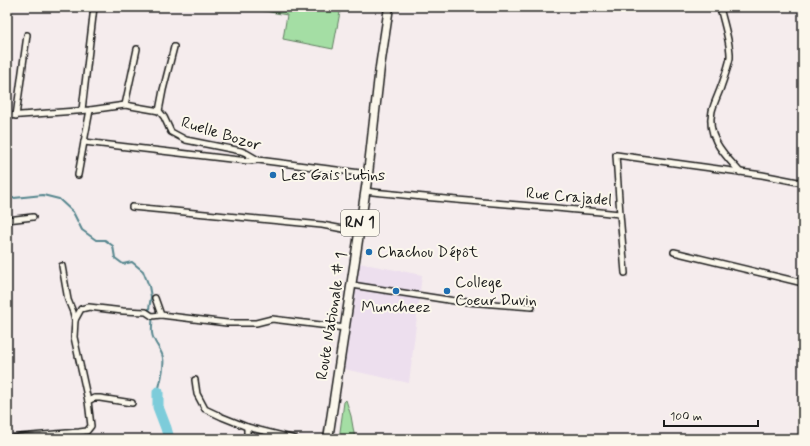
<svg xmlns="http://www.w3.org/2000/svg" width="810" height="446" viewBox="0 0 810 446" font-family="Mynerve,sans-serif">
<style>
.built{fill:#eddfee}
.green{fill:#a4dea4;stroke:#607d60}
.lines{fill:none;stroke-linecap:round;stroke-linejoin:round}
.stream{stroke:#56868e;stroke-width:2}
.river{stroke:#7dccda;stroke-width:11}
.minor-casing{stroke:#1c1c1c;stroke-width:8}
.primary-casing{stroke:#1c1c1c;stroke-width:11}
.minor{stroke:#fbf7ec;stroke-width:5}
.primary{stroke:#fbf7ec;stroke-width:8}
.poi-dot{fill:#1f6fb2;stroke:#fbf7ec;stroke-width:1.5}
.labels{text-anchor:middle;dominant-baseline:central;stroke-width:4;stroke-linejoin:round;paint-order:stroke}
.shield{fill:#fbf7ec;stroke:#5f5e5a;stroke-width:1}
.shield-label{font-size:15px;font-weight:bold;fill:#1c1c1c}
.street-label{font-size:16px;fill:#1c1c1c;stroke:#fbf7ec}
.poi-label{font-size:16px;fill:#1c1c1c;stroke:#fbf7ec;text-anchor:start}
</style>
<rect width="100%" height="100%" fill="#f5eced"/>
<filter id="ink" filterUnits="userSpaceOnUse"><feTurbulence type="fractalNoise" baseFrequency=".025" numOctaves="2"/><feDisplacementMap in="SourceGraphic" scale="8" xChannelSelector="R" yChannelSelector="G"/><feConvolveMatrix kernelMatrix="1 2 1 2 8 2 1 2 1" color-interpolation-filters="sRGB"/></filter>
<g filter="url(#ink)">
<path class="built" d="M359,263L422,275L409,383L344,369Z"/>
<g class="green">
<path d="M243,7H341L333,49L283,39L287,15Z"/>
<path d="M346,400L351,416L355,439H339L344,402Z"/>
</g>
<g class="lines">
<path class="stream" d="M7,200L14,198L43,195L59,199L73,212L82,230L96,240H105L113,246L115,258L123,264L132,262L143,271L149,286L151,297L149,309C155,318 151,323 152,333C153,343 162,349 163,358C165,367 160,383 158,392"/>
<path class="river" d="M158,392V407L166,428L169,439"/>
<defs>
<g id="minor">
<path d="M720,7C723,21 731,44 730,58C728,68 724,78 721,87C718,95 714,103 712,111C706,137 724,154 740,172"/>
<path d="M125,105L137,49"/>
<path d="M82,110L94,7"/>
<path d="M159,111L163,90L174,47"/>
<path d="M7,116L90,110L125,105L154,110L159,111L164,117L171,132L186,140L241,151L246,153L258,160L368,174"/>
<path d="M16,116L27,35"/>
<path d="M84,142L248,161L258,160"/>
<path d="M78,175L84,142L90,110"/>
<path d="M365,191C450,201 536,205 620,214L616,155L762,175L803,183"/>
<path d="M132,207L322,225L359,232"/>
<path d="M620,214L625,273"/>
<path d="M7,220L33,217"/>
<path d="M674,252L803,283"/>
<path d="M62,266L68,300L73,312L75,320"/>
<path d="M352,285L455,301L532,307"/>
<path d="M155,298L161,315L227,323H256L272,319L345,328"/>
<path d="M195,380L197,394L205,409L222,417L247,427L295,439"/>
<path d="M88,401L94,398H100L132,403"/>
<path d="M247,427V439"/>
<path d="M10,439L20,437L79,432L87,431L91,426L88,401L74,337L75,320L81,309L89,307L123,311L146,312L152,316L161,315"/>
</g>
<path id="primary" d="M328,439L368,174L380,67L389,7"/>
</defs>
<use href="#minor" class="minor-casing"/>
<use href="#primary" class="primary-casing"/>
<use href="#minor" class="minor"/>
<use href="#primary" class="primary"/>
</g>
</g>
<g class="poi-dot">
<circle cx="273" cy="175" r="4"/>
<circle cx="369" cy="252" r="4"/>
<circle cx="396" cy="291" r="4"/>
<circle cx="447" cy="291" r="4"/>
</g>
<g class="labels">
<rect class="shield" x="341" y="210" width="38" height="26" rx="3"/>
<g class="shield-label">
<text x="360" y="223">RN 1</text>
</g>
<g class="street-label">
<text transform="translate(221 134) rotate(17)">Ruelle Bozor</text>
<text transform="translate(569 197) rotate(5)">Rue Crajadel</text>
<text transform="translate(332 316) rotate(-81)">Route Nationale # 1</text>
</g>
<g class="poi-label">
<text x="281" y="175">Les Gais Lutins</text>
<text x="377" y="252">Chachou Dépôt</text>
<text x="455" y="282">College<tspan x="455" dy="18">Coeur Duvin</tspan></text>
<text x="396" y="307" text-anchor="middle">Muncheez</text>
</g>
</g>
<rect width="810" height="446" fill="none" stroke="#fbf7ec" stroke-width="24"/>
<rect x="12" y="12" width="786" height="422" fill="none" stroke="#1c1c1c" stroke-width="1.5" filter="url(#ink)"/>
<path d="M664 420v6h94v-6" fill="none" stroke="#1c1c1c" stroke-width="2"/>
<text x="670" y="420" font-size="12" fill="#1c1c1c" stroke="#fbf7ec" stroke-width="3" paint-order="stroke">100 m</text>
</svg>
